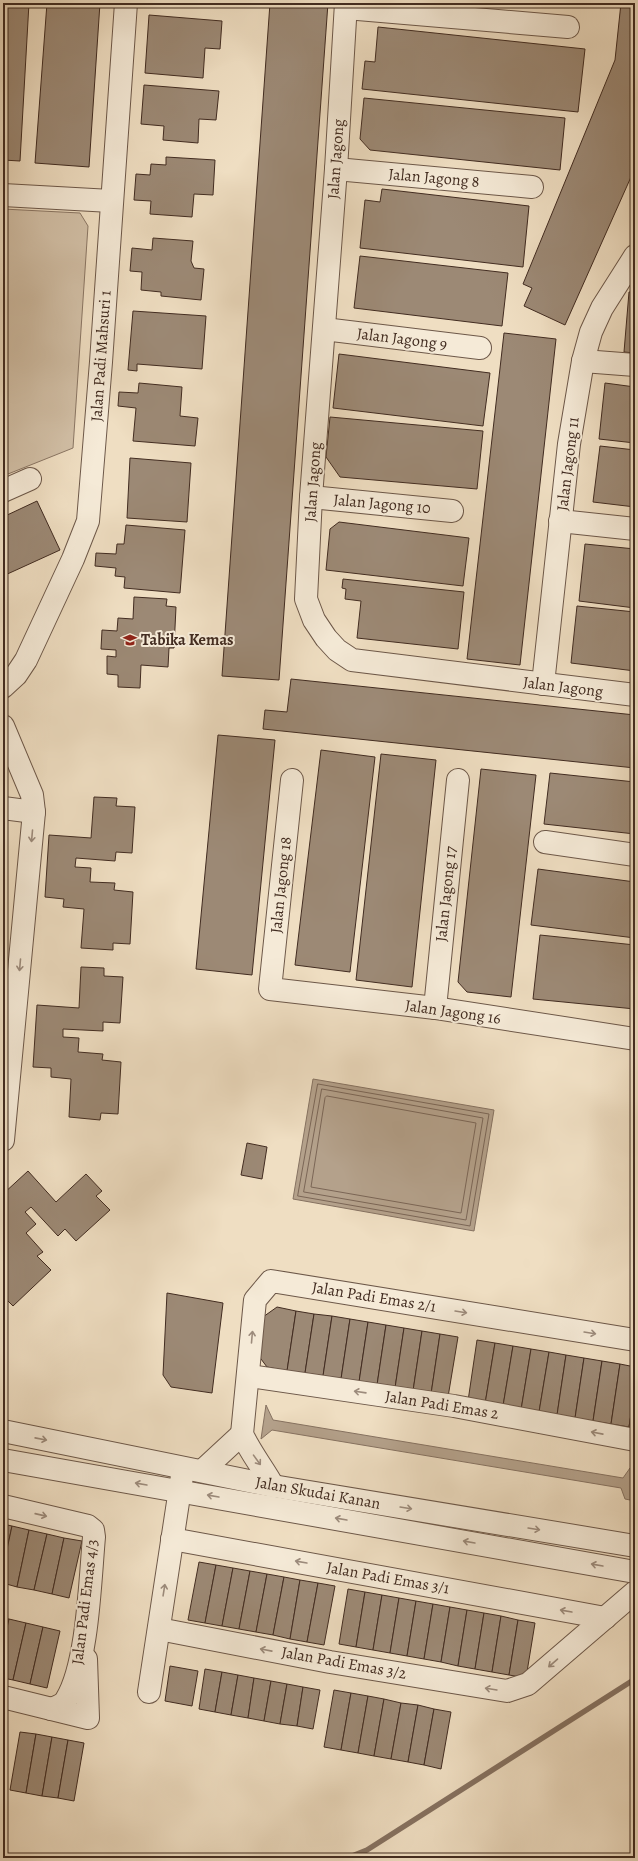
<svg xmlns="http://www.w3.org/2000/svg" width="638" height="1861" viewBox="0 0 638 1861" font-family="Alegreya,serif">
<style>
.green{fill:#d2c0a7;stroke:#8a7664}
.water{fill:#b4a18b;stroke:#867261}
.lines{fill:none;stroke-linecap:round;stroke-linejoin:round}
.shore{stroke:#7b6656;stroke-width:1}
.stream{stroke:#867261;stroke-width:5.5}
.building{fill:#9c8975;stroke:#422c21}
.minor-casing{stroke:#6d5849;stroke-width:24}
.minor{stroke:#f5ead7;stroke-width:22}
.oneway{stroke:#9c8b7c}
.labels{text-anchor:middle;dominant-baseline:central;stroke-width:4;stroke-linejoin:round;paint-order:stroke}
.street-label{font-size:16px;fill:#422c21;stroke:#f5ead7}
.poi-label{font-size:16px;font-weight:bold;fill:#422c21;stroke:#f5ead7;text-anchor:start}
</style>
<rect width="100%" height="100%" fill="#efdec2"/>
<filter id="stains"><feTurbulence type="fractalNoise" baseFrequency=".005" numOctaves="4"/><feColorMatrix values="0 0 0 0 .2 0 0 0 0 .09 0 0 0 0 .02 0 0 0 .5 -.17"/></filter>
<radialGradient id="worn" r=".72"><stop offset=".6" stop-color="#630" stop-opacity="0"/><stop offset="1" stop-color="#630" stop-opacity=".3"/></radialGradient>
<path class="green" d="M3,209L80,213L88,226L73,448L3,476Z"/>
<g class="water">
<path d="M313,1079L494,1110L474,1231L293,1199Z"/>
<path d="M266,1405L273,1420L623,1478L630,1468L635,1469V1501L625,1499L621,1488L272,1430L261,1439Z"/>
</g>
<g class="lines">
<g class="shore">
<path d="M318,1084L489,1114L470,1226L298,1196Z"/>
<path d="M322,1089L483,1118L466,1220L304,1192Z"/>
<path d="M327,1096L476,1123L461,1213L311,1187L325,1098Z"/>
</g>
<path class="stream" d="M347,1858L367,1850L635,1679"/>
</g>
<g class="building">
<path d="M3,3H29L20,161L3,160Z"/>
<path d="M47,3H100L89,167L35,163Z"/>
<path d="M270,3H328L279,680L222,676Z"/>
<path d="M621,3H635V168L565,325L524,306L532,288L523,284L615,60Z"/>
<path d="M149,15L222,21L220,49L205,48L203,78L145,73Z"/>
<path d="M378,27L585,49L578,112L362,89L365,61L375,62Z"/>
<path d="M144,85L219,91L216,120L199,119L198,143L163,140L164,126L141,124Z"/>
<path d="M364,98L565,118L560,170L370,150L360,139Z"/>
<path d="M166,157L215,160L213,195L194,194L192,217L150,214L151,201L134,200L136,174L150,175L151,164L166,165Z"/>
<path d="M382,189L529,206L523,267L360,248L365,200L380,202Z"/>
<path d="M153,238L193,241L191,261L194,268L204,269L201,300L161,296V292L141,290L142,272L130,271L132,248L152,250Z"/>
<path d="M360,256L508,273L502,326L354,308Z"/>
<path d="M629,292H635V353L624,352Z"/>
<path d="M133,311L206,316L202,369L137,364V371L128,370Z"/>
<path d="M504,333L556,339L520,665L467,659Z"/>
<path d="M339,354L490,373L483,426L333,408Z"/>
<path d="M139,383L182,387L180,416L198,418L195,446L133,441L136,408L118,406L119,392L138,393Z"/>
<path d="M605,383L635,387V443L599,439Z"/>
<path d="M330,417L483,431L477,489L340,477L326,457Z"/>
<path d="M600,446L635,450V507L593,502Z"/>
<path d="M130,458L191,463L187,522L127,518Z"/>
<path d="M37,501L60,550L3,576V517Z"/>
<path d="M339,522L469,538L463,586L326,570L330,529Z"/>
<path d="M126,525L185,530L180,593L124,588L125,577L115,576L116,568L95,566L96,553L116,554L117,544H124Z"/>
<path d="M585,544L635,549V608L579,601Z"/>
<path d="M343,579L464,592L458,649L357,638L361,601L345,599L346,589L342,588Z"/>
<path d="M134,597L167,599L166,606L176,607L174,648H169L168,667L141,665L140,688L118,687V675L107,674V656L116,657V650L101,649L102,630L117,631L118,618L133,619Z"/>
<path d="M577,606L635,612V671L571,663Z"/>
<path d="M291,679L635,715V768L263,729L265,710L287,712Z"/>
<path d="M218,735L275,740L252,975L196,969Z"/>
<path d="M321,750L375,757L350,972L295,965Z"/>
<path d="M381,754L436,760L412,987L356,980Z"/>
<path d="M481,769L536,775L511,997L467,992L458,982Z"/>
<path d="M550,773L635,782V834L544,824Z"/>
<path d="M94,797L117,798L116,806L135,807L132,853L116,852L115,861L76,858L75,867L91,868L90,882L115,883L114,890L133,892L130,944L113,943V950L81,948L84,909L63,907L64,899L45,897L49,835L91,838Z"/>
<path d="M538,869L635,882V938L531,925Z"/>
<path d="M540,935L635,945V1009L533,999Z"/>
<path d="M81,967L104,968V976L123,977L120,1023L103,1022V1031L63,1029V1037L79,1038L78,1052L103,1054L102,1060L121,1062L118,1114L101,1113L100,1120L69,1117L71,1079L51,1077V1068L33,1067L37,1005L79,1008Z"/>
<path d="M247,1143L267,1147L262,1179L241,1175Z"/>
<path d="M28,1171L56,1202L86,1174L102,1191L96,1196L110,1210L76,1241L65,1229L58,1236L31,1207L25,1212L36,1224L26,1233L43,1252L37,1256L51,1270L13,1306L3,1296V1194Z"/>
<path d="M167,1293L223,1303L212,1393L171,1387L163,1375Z"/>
<path d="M277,1307L296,1311L287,1371L267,1367L258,1355L263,1317Z"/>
<path d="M296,1311L314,1314L305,1373L287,1371Z"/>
<path d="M314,1314L332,1316L323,1376L305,1373Z"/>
<path d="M332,1316L350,1319L341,1379L323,1376Z"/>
<path d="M350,1319L368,1322L359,1382L341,1379Z"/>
<path d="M368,1322L386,1325L377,1385L359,1382Z"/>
<path d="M386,1325L404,1328L395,1388L377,1385Z"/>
<path d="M404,1328L422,1331L413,1391L395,1388Z"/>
<path d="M422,1331L440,1334L431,1394L413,1391Z"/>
<path d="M440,1334L458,1337L448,1397L431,1394Z"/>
<path d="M477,1340L495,1343L485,1404L468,1401Z"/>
<path d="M495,1343L513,1346L503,1406L485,1404Z"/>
<path d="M513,1346L531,1349L521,1410L503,1406Z"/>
<path d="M531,1349L549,1352L539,1412L521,1410Z"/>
<path d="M549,1352L566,1355L557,1415L539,1412Z"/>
<path d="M566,1355L584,1358L575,1418L557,1415Z"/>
<path d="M584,1358L602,1361L593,1421L575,1418Z"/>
<path d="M602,1361L620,1364L611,1424L593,1421Z"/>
<path d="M620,1364L635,1367V1388L629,1427L611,1424Z"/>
<path d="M635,1388V1428L629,1427Z"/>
<path d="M3,1524L12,1526L3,1568Z"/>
<path d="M12,1526L29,1530L17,1587L3,1583V1568Z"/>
<path d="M29,1530L47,1534L34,1590L17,1587Z"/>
<path d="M47,1534L64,1538L52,1594L34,1590Z"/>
<path d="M64,1538L82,1541L69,1598L52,1594Z"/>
<path d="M199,1562L216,1565L205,1623L188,1620Z"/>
<path d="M216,1565L233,1568L222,1626L205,1623Z"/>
<path d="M233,1568L250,1571L239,1629L222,1626Z"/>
<path d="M250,1571L267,1574L256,1632L239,1629Z"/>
<path d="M267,1574L284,1577L273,1635L256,1632Z"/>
<path d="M284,1577L300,1580L290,1639L273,1635Z"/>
<path d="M300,1580L318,1583L307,1642L290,1639Z"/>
<path d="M318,1583L335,1586L324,1645L307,1642Z"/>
<path d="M348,1589L365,1592L356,1647L339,1644Z"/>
<path d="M365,1592L382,1595L373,1650L356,1647Z"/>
<path d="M382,1595L399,1598L390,1653L373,1650Z"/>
<path d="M399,1598L416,1601L407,1656L390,1653Z"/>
<path d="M416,1601L433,1604L424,1659L407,1656Z"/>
<path d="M433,1604L450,1607L441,1662L424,1659Z"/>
<path d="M450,1607L467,1610L458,1666L441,1662Z"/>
<path d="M467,1610L484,1613L475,1669L458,1666Z"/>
<path d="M484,1613L501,1616L492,1672L475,1669Z"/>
<path d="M501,1616L518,1620L509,1675L492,1672Z"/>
<path d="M3,1618L9,1619L3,1646Z"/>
<path d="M9,1619L26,1623L13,1680L3,1678V1646Z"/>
<path d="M518,1620L535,1623L526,1678L509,1675Z"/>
<path d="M26,1623L43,1627L30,1684L13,1680Z"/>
<path d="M43,1627L60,1631L47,1688L30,1684Z"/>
<path d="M170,1666L198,1671L192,1706L165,1701Z"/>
<path d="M205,1669L222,1672L215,1712L199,1709Z"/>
<path d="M222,1672L238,1675L231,1715L215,1712Z"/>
<path d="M238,1675L254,1678L248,1718L231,1715Z"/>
<path d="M254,1678L271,1681L264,1721L248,1718Z"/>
<path d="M271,1681L287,1684L280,1724L264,1721Z"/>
<path d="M287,1684L303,1687L297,1726L280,1724Z"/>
<path d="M303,1687L320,1690L313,1729L297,1726Z"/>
<path d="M334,1690L351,1693L341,1750L324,1747Z"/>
<path d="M351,1693L368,1696L358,1753L341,1750Z"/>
<path d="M368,1696L384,1699L374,1756L358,1753Z"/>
<path d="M384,1699L401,1703L391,1759L374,1756Z"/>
<path d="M401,1703L418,1705L408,1762L391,1759Z"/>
<path d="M418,1705L434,1709L424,1765L408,1762Z"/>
<path d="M434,1709L451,1712L441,1769L424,1765Z"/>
<path d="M20,1732L36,1734L26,1793L10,1790Z"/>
<path d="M36,1734L52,1737L42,1796L26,1793Z"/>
<path d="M52,1737L68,1740L58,1798L42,1796Z"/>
<path d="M68,1740L84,1743L74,1801L58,1798Z"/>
</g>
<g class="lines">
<defs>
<g id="minor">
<path d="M346,3L336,169L311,497L306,599L314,620L326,638L337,650L352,660L635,695"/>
<path d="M346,8L568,27"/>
<path d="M336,169L532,187"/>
<path d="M3,195L111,201"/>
<path d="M324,329L480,348"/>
<path d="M583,361L635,365"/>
<path d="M3,491L30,479"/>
<path d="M311,497L452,511"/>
<path d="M560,521L635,529"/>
<path d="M543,684L569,444L583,361L591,332L602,308L635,256"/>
<path d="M3,687L16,675L26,660L73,559L88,521L101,362L126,3"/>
<path d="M3,726L32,795L34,812L3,1140"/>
<path d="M292,780L270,989L435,1008L635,1039"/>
<path d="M3,808L34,812"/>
<path d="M545,842L635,855"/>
<path d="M435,1008L458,780"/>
<path d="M249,1376L454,1406L635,1440"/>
<path d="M3,1431L273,1486L635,1546"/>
<path d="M3,1460L635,1572"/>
<path d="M202,1471L242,1434"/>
<path d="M273,1486C263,1468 250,1452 242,1434L255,1300L271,1281L635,1340"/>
<path d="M3,1506L88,1526L93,1530L94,1537C90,1580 88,1664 66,1700C63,1705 57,1707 51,1709"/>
<path d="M172,1539L605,1618"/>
<path d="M159,1629L330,1662L507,1691L528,1684L635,1592"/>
<path d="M149,1692L182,1476"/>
<path d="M3,1697L88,1718L86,1659"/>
</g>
</defs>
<use href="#minor" class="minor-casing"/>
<use href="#minor" class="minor"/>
</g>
<defs><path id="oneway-shaft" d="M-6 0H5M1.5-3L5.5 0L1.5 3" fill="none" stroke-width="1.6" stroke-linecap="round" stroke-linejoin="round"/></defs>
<g class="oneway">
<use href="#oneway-shaft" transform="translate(32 836) rotate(95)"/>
<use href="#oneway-shaft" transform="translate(20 965) rotate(95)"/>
<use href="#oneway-shaft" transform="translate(461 1312) rotate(9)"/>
<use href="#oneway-shaft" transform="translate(590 1333) rotate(9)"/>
<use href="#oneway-shaft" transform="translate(252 1337) rotate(-85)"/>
<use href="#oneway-shaft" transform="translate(360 1392) rotate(-172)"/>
<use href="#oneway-shaft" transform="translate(597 1433) rotate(-169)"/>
<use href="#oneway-shaft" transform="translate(41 1439) rotate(11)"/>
<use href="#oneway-shaft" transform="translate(257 1460) rotate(54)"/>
<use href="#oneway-shaft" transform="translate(141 1484) rotate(-170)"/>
<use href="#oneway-shaft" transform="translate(213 1496) rotate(-170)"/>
<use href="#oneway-shaft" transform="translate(406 1508) rotate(9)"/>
<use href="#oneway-shaft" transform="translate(41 1515) rotate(13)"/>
<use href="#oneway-shaft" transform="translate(341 1519) rotate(-170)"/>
<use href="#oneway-shaft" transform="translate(534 1529) rotate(9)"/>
<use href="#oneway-shaft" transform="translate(469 1542) rotate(-170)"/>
<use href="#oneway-shaft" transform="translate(301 1562) rotate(-170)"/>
<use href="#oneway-shaft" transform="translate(597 1565) rotate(-170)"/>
<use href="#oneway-shaft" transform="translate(164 1590) rotate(-81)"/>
<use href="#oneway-shaft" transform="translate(566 1611) rotate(-170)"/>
<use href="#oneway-shaft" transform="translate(266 1650) rotate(-169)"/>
<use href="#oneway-shaft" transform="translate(553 1663) rotate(139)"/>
<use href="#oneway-shaft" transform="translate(491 1689) rotate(-171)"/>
</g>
<defs>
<symbol id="school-bare" viewBox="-9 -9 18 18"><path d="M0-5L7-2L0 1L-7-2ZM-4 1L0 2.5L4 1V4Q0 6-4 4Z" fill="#8f2418" stroke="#f5ead7" stroke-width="2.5" paint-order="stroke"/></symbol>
</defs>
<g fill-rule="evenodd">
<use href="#school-bare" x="120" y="630" width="20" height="20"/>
</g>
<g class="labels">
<g class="street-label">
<text transform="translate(336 159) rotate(-86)">Jalan Jagong</text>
<text transform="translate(434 178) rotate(5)">Jalan Jagong 8</text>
<text transform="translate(402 339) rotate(7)">Jalan Jagong 9</text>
<text transform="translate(101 356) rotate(-86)">Jalan Padi Mahsuri 1</text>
<text transform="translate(568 464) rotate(-83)">Jalan Jagong 11</text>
<text transform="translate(313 482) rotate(-86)">Jalan Jagong</text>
<text transform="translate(382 504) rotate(5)">Jalan Jagong 10</text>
<text transform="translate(563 687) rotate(7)">Jalan Jagong</text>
<text transform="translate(281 885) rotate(-84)">Jalan Jagong 18</text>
<text transform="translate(446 894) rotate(-84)">Jalan Jagong 17</text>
<text transform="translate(453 1012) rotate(8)">Jalan Jagong 16</text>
<text transform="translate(374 1297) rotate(9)">Jalan Padi Emas 2/1</text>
<text transform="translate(442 1405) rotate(9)">Jalan Padi Emas 2</text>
<text transform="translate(318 1493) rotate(10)">Jalan Skudai Kanan</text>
<text transform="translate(388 1578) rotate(10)">Jalan Padi Emas 3/1</text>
<text transform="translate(85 1602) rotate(-83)">Jalan Padi Emas 4/3</text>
<text transform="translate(344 1663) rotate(10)">Jalan Padi Emas 3/2</text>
</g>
<g class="poi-label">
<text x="141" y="640">Tabika Kemas</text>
</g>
</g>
<rect width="638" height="1861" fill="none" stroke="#efdec2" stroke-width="16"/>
<rect x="4" y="4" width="630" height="1853" fill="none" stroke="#422c21" stroke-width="2"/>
<rect x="8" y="8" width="622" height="1845" fill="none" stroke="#422c21"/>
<rect width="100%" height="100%" filter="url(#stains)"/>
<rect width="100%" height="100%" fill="url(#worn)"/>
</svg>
